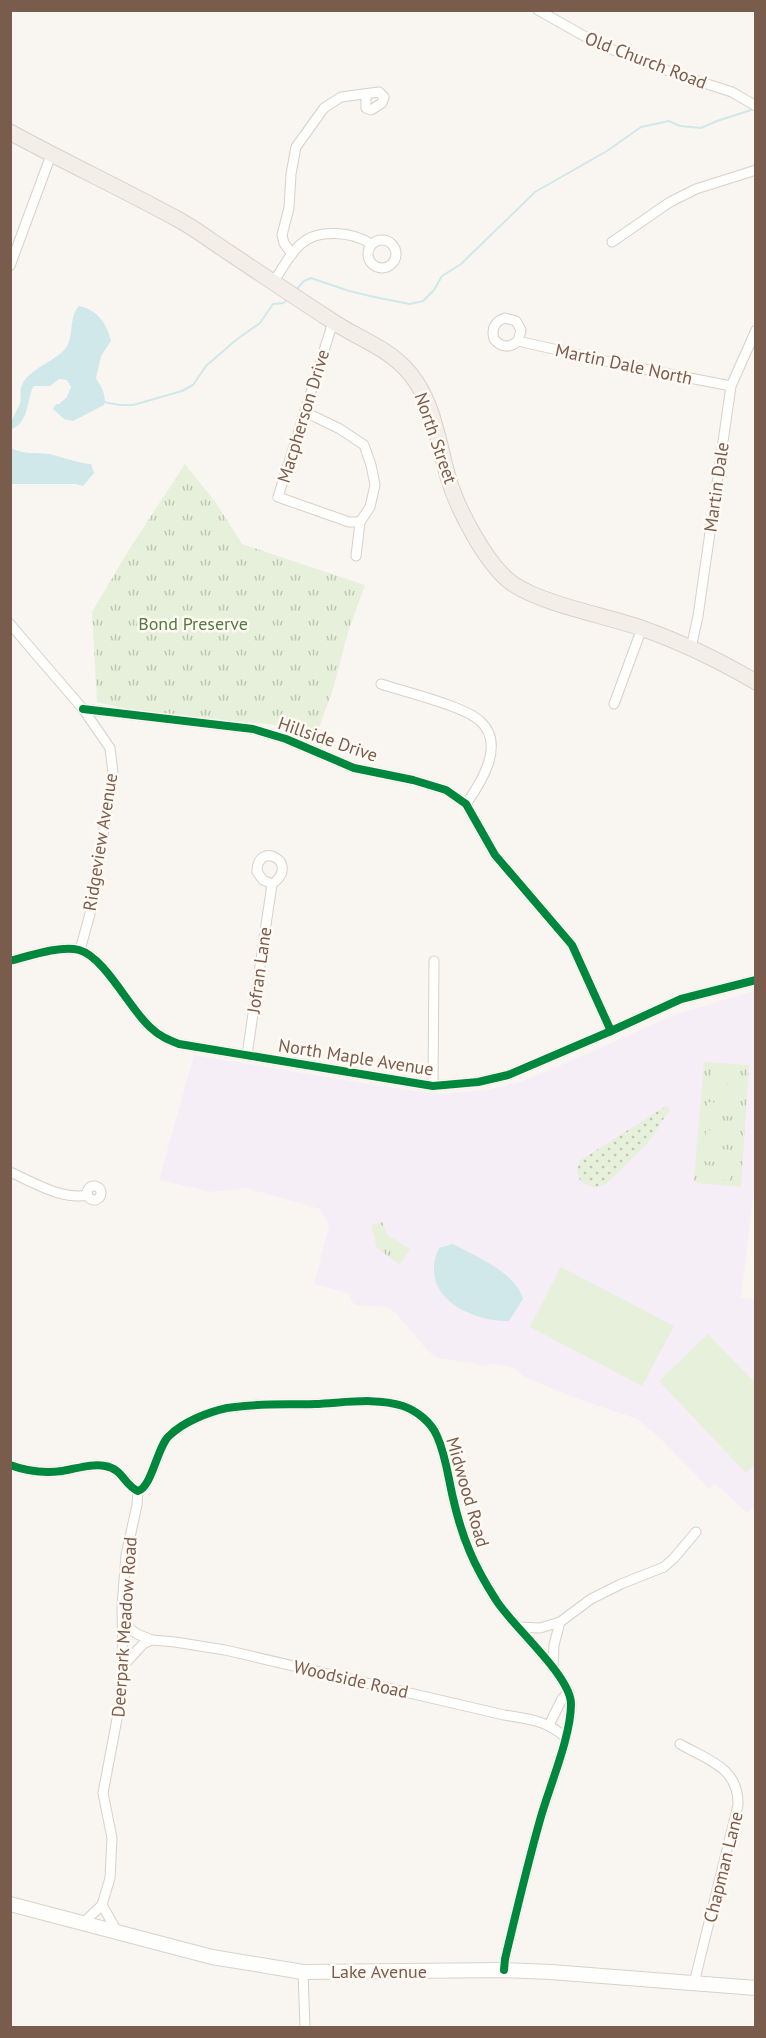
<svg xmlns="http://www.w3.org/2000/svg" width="766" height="2038" viewBox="0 0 766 2038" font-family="'PT Sans',sans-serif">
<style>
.education{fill:#f6eef6}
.grass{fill:url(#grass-dots)}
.park{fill:url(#park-tufts)}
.pitch{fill:#e7f0db}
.water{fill:#d0e8ea}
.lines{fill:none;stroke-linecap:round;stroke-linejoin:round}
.stream{stroke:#d0e8ea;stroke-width:2}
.minor-casing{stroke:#d7d1cb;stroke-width:11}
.secondary-casing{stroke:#d9d2cb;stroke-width:16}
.primary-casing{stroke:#dad1cc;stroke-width:17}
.minor{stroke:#fefefd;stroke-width:9}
.secondary{stroke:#fefefd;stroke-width:14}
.primary{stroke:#f3eee8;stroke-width:15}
.cycleway-casing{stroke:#fffaf3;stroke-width:11}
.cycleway{stroke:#00873e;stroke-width:8}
.labels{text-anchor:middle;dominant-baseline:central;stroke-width:5;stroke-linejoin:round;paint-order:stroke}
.street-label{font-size:18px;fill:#7a5c4d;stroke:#fffaf3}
.park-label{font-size:18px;fill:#537a41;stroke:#fffaf3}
</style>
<defs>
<pattern id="grass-dots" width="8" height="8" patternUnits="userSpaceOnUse" patternTransform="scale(1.5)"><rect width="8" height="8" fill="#e7f0db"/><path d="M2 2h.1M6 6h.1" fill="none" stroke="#c0c6b4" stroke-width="1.8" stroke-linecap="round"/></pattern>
<pattern id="park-tufts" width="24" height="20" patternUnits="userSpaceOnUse" patternTransform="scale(1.5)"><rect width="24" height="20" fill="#e7f0db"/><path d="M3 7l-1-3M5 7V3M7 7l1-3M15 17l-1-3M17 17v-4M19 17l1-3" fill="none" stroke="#c0c6b4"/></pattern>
</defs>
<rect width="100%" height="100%" fill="#f9f5f0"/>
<path class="education" d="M755,991L756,1171L741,1298L755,1299V1512L752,1508L747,1513L715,1483L709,1489L659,1437L637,1419L573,1397L526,1378L514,1368L493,1364L479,1366L473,1363L437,1358L427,1350L397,1314L388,1307L356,1305L351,1301L350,1294L314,1284L329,1225L320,1209L246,1188L212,1192L159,1180L194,1055L386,1087L439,1094L487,1090L517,1083L550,1070L679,1013Z"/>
<path class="grass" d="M666,1106L670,1109L648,1143L606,1184L594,1188L580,1181L577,1171L579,1161Z"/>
<g class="park">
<path d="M185,464L216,503L242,544L365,585L348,632L333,689L314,741L284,726L131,710L97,702L92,612L130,548Z"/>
<path d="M704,1062L749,1065L741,1187L697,1183L694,1180Z"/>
<path d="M383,1222L386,1234L410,1249L400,1265L377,1248L371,1225Z"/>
</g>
<g class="pitch">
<path d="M712,1066L740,1068L739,1081L711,1079Z"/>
<path d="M710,1083L739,1086L737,1099L709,1096Z"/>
<path d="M708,1102L737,1104L736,1117L707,1114Z"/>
<path d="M706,1130L734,1132L733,1145L705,1143Z"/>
<path d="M704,1148L733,1150L732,1163L703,1161Z"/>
<path d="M703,1165L731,1168L730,1181L702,1178Z"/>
<path d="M561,1267L674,1326L642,1386L530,1327Z"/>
<path d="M708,1334L755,1383V1464L746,1473L659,1381Z"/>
</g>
<g class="water">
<path d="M79,306C98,310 107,324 111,341L101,356L96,378C101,387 107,395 104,405L73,421L64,419L53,409L56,404H59L67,397L71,387L67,380L59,379L50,386H35L33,387C27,400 28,425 11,429C10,419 17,412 20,403C22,397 19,391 22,385C30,367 58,361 67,346C74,334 69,316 79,306Z"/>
<path d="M11,448C24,455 35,452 49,454C63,457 77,463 91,464L94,473L83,486L76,484H11Z"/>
<path d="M453,1244C475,1256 517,1273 523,1299L509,1321C479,1322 431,1304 434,1266C434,1260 437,1253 439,1248Z"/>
</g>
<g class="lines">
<g class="stream">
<path d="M295,291L304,281L311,278L349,291L379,298L410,304L423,301L434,290L442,276L461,264L535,192L607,151L641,127L669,121L680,126L701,128L717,121L751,110"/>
<path d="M103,402L120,405H133L182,391L193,385L206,366L236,340L260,323L273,304L284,303L287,299"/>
</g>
<defs>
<g id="minor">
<path d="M538,10L600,45L679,75L732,92L756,106"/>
<circle cx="382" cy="254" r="14"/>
<path d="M612,242L670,202L696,189L756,170"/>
<path d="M292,254L284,243L282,235L289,208L291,174L296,147L324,108L341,97L379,92L384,97L382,103L371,110L366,108V95"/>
<path d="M10,266L51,155"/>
<path d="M273,282C282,270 289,254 301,244C318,228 353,232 371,244"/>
<path d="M333,322L278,497L349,522H360"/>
<path d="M518,341L521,330L516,321L505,318C495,321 491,329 494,339C501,348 510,348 518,341L628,366L731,386"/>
<path d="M305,412L340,429L364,445L371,465L375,485L370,507L360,522L356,556"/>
<path d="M10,624L83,709L110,748L113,773L91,910L80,950"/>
<path d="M691,648L698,616L731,386L756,330"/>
<path d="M381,684C405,692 464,706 480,721C506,744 481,783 466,804"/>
<path d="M614,704L642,628"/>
<path d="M83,709L253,729L286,739L354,768L413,780L446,790L466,804L495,855L572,945L611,1031"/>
<path d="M10,961C29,956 61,945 79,950C105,957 130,1010 151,1028C159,1036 169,1040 179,1044L433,1086L478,1082L508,1075L611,1031L681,999L756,980"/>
<path d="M247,1055L272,884C302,863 257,839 257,872L263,880L272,884"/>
<path d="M433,1086L434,961"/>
<path d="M10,1172C35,1183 61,1200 88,1195"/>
<circle cx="94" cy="1193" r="7"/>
<path d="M10,1465C26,1471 46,1473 62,1471C76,1469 91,1463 105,1466C123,1469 124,1485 138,1491C152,1487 157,1447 169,1436C183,1422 208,1412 227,1408C256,1403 286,1405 315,1404C343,1403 376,1397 403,1406C417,1411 431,1422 437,1436C446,1456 448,1477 453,1498C462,1538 474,1566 496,1600C512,1626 571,1676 571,1704C571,1737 549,1787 540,1820C527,1866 516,1913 505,1959L504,1970"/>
<path d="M123,1623L137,1634L152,1640"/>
<path d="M518,1627L540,1628L560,1622L591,1599L621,1584L664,1567L674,1558L696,1532"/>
<path d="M123,1666L143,1644L152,1640L175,1642L225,1650L504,1715C528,1719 546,1720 565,1737"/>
<path d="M553,1667L554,1645L560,1622"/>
<path d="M549,1725L562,1699L569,1692"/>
<path d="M680,1744C707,1760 739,1767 738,1805L694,1983"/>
<path d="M102,1905L118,1933"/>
<path d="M83,1923L102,1905L110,1878L112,1838L103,1793L120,1703L123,1666L122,1606L126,1555L137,1505L138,1491"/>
<path d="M303,1972L305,2028"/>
</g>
<path id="secondary" d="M10,1904L212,1957L303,1972L504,1970L551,1972L756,1988"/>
<path id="primary" d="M10,132C66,163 123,189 179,220C196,229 211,241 228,252C261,274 295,297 329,319C353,336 382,345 403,366C433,395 437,438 448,477C457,508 486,565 513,584C545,605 604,615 641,628C681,642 720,661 756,682"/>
</defs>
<use href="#minor" class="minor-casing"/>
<use href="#secondary" class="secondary-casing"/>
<use href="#primary" class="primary-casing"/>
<use href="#minor" class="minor"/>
<use href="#secondary" class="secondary"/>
<use href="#primary" class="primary"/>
<defs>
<g id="cycleway">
<path d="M83,709L253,729L286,739L354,768L413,780L446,790L466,804L495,855L572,945L611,1031"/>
<path d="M10,961C29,956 61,945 79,950C105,957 130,1010 151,1028C159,1036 169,1040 179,1044L433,1086L478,1082L508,1075L611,1031L681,999L756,980"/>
<path d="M10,1465C26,1471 46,1473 62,1471C76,1469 91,1463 105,1466C123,1469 124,1485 138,1491C152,1487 157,1447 169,1436C183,1422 208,1412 227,1408C256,1403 286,1405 315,1404C343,1403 376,1397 403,1406C417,1411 431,1422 437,1436C446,1456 448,1477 453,1498C462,1538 474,1566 496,1600C512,1626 571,1676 571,1704C571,1737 549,1787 540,1820C527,1866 516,1913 505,1959L504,1970"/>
</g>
</defs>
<use href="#cycleway" class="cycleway-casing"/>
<use href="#cycleway" class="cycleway"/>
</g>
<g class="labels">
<g class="street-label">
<text transform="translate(646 60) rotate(21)">Old Church Road</text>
<text transform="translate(624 364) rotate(12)">Martin Dale North</text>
<text transform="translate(303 416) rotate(-73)">Macpherson Drive</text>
<text transform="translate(436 438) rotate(71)">North Street</text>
<text transform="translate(716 487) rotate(-82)">Martin Dale</text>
<text transform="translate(328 739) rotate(19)">Hillside Drive</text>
<text transform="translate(100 842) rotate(-81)">Ridgeview Avenue</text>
<text transform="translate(259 970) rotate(-82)">Jofran Lane</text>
<text transform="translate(356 1057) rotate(9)">North Maple Avenue</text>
<text transform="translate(468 1492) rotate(74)">Midwood Road</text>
<text transform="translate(124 1627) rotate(-86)">Deerpark Meadow Road</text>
<text transform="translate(351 1679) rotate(13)">Woodside Road</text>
<text transform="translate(723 1867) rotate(-76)">Chapman Lane</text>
<text x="379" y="1971">Lake Avenue</text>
</g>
<g class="park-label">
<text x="193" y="623">Bond Preserve</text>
</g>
</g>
<rect width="766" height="2038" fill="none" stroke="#7a5c4d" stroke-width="24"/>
</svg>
